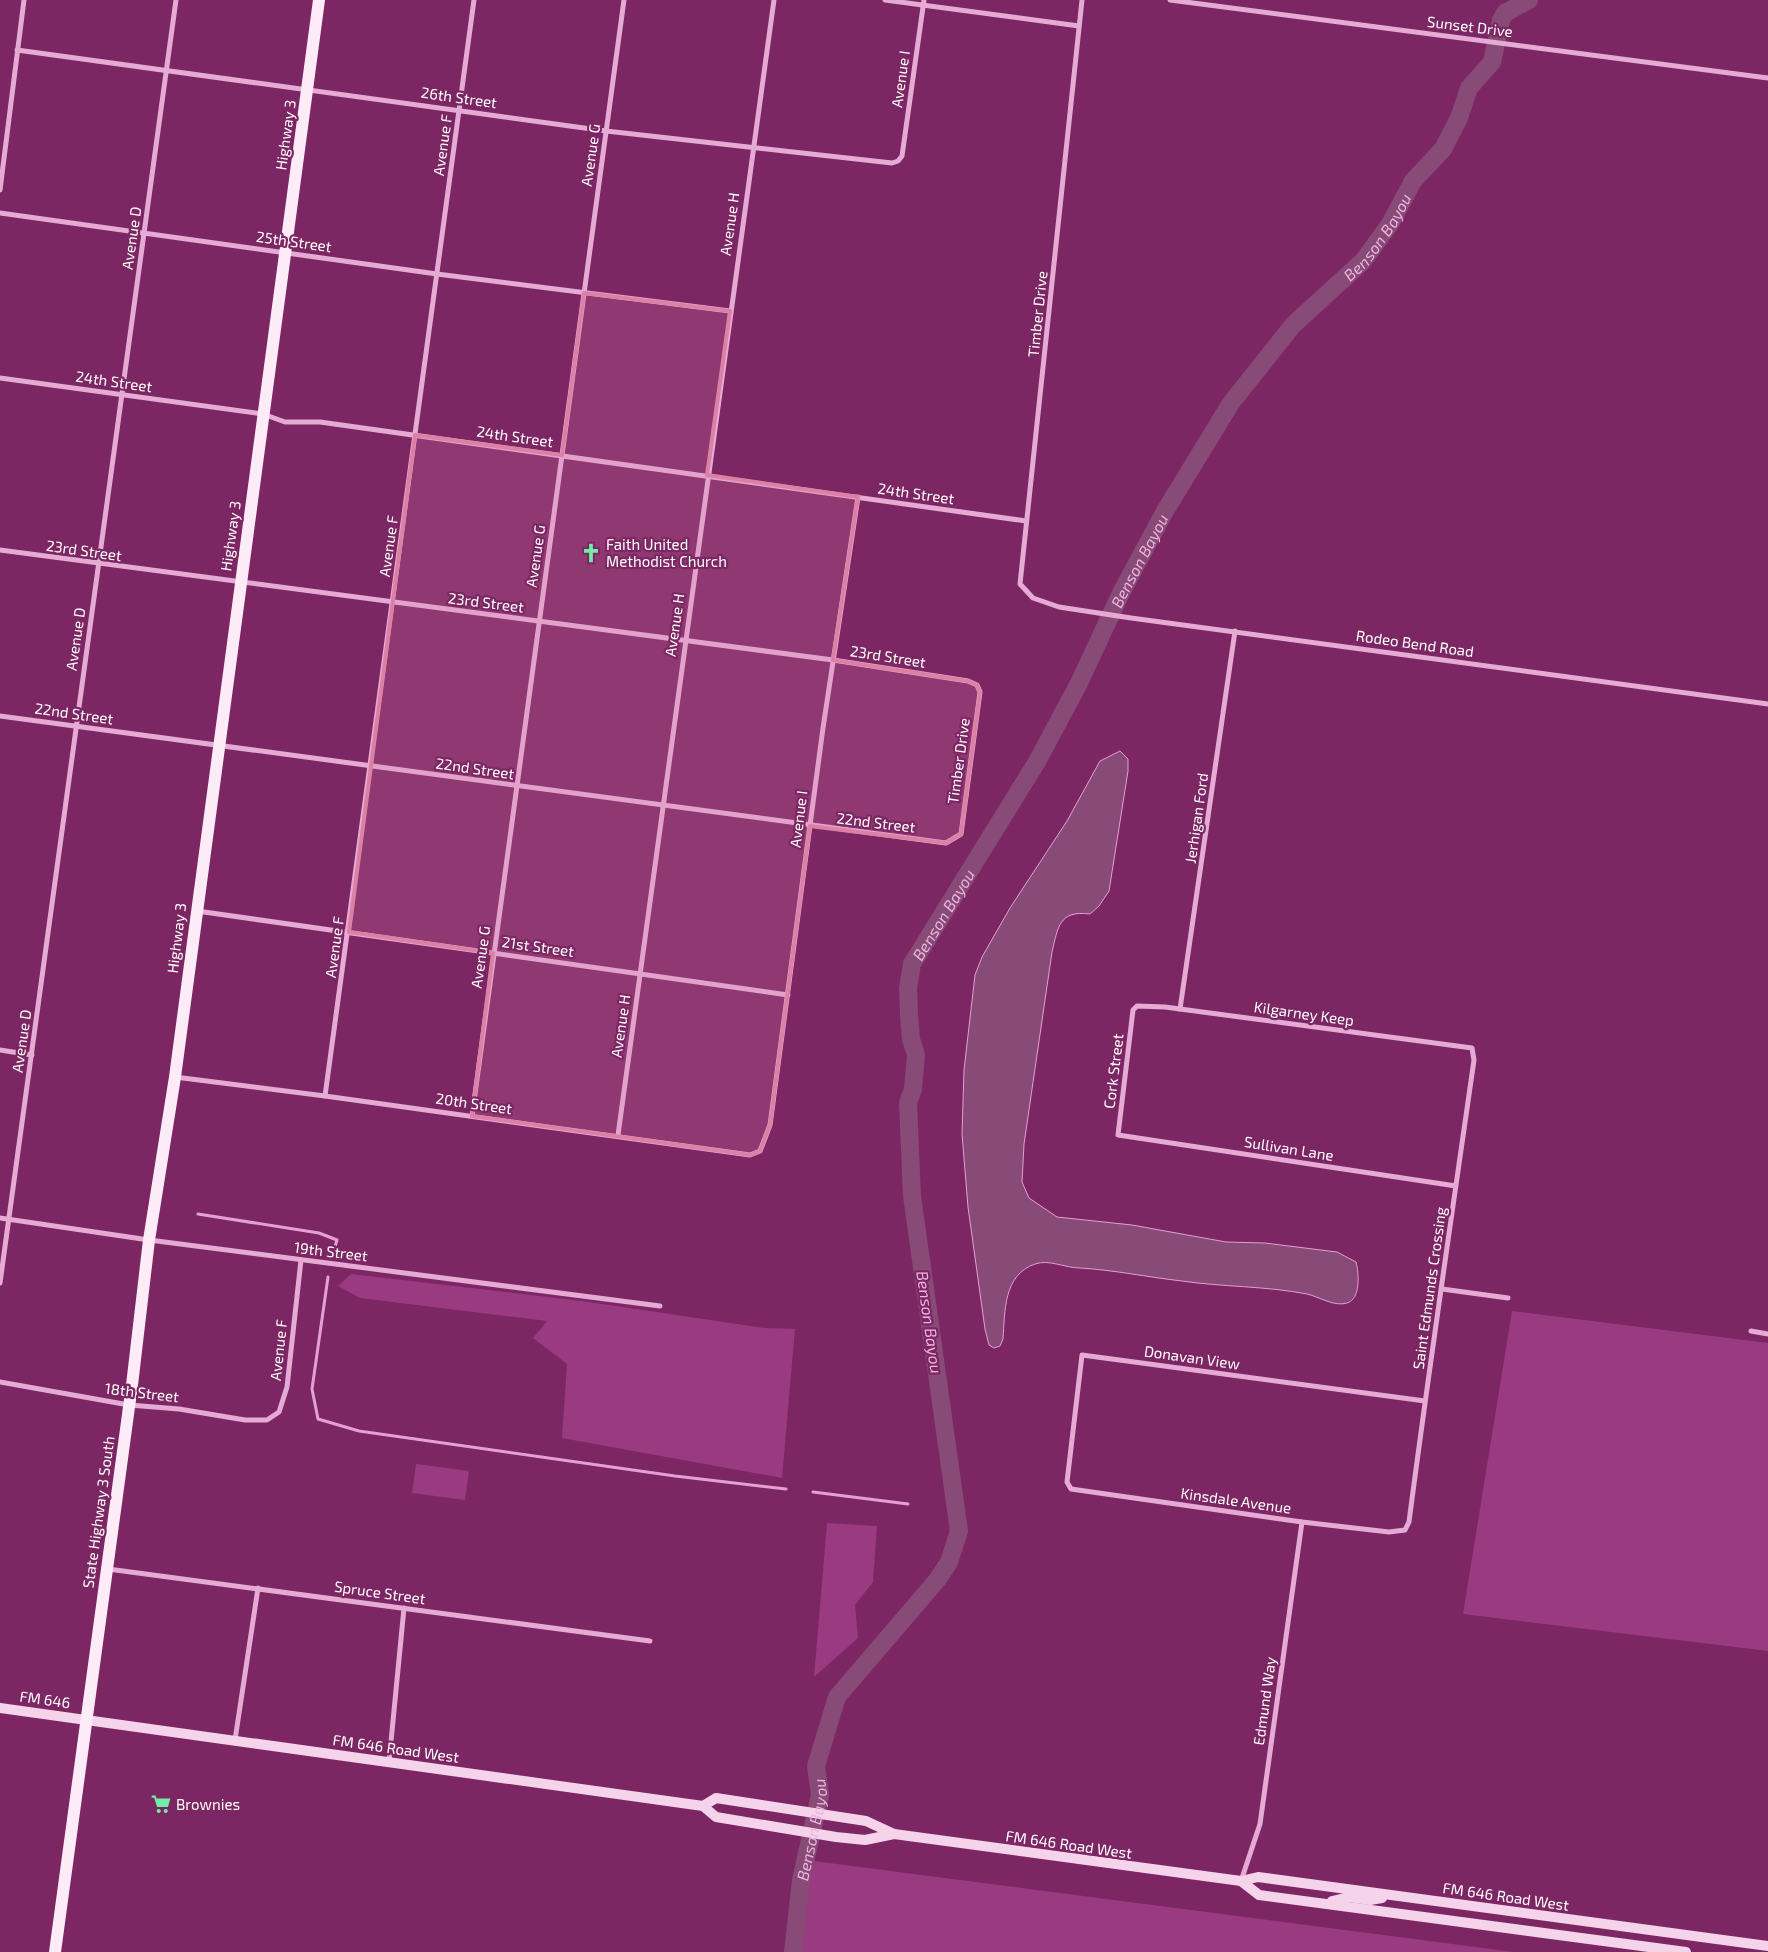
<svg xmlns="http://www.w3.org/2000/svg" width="1768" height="1952" viewBox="0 0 1768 1952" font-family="'Exo 2',sans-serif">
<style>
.green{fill:#9a3a80}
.water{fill:#884a76;stroke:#e5a0d3}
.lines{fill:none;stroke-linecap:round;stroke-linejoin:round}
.stream{stroke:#e5a0d3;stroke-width:3}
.river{stroke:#884a76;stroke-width:18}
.minor{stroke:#e5abd5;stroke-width:5}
.secondary{stroke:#f5d4eb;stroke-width:10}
.primary{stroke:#fdebf7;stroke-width:12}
.marked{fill:#dd80a5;fill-opacity:0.2;stroke:#dd80a5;stroke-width:4;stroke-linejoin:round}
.labels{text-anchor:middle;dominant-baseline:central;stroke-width:4.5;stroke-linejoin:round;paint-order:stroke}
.street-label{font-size:15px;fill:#fff;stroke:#7d2664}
.poi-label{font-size:15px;fill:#fff;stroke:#7d2664;text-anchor:start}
.water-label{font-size:16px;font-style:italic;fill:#ecb6de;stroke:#7d2664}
</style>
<rect width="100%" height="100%" fill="#7d2664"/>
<g class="green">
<path d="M351,1274L582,1301L764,1328L795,1329L782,1478L562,1438L567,1364L533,1338L547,1321L360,1298L338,1286Z"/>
<path d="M1512,1311L1768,1343V1651L1463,1614Z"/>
<path d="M416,1464L469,1471L465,1500L412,1493Z"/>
<path d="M827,1523L877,1526L873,1582L855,1605L858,1638L814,1677Z"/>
<path d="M806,1860L1514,1952H795Z"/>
</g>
<path class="water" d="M1120,751L1128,759V771L1109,891L1099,906L1090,914C1059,910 1058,927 1052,952L1024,1144L1022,1182L1029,1198L1057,1217L1132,1225L1226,1242L1265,1243L1337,1252L1356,1262C1359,1273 1361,1299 1347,1303C1334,1307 1320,1297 1307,1294C1266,1286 1223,1287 1182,1281C1147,1277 1114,1270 1080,1268C1065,1268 1049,1259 1035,1264C1003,1275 1005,1312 1003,1339L1000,1346L994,1348L989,1345L985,1329L968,1207L962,1134L964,1070L975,975L982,957L1010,908L1067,821L1100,761Z"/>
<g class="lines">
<g class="stream">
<path d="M198,1214L319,1233L337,1240L334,1250"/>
<path d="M328,1277L312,1389L318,1419L359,1431L675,1476L786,1489"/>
<path d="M813,1492L908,1504"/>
<path d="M950,1492L954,1490"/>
</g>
<path class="river" id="s1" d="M793,1952L801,1880L820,1795L816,1766L837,1697L938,1579L949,1562L959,1531L912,1196L908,1103L913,1089L916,1055L911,1039L909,1015L908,988L912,964L1038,760L1079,683L1121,593L1165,511L1231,403L1293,325L1363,261L1390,224L1413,181L1443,149L1459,118L1469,88L1492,62L1501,20L1505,13L1529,0"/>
<g class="minor">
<path d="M885,0L1079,26"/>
<path d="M1082,0L1020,584L1033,598L1059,607L1131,618L1768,704"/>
<path d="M1170,0L1768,78"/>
<path d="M17,50L606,131L892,163L898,161L902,156L924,0"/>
<path d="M0,190L24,0"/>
<path d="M0,213L437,274L730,311"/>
<path d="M0,378L263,414L285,422H320L1026,521"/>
<path d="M0,550L833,660L968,681L977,685L980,692L961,834L946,843L0,716"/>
<path d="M197,911L788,995"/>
<path d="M1180,1009L1235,631"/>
<path d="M0,1050L32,1055"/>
<path d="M175,1077L325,1096L750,1155L760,1151L770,1125L823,728L858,497"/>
<path d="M325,1096L474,0"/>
<path d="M472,1116L624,0"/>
<path d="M618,1135L774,0"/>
<path d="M0,1218L149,1240L660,1306"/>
<path d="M0,1283L176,0"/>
<path d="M1442,1289L1508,1298"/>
<path d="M1751,1331L1768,1334"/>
<path d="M0,1382L129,1405L179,1409L245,1420H267L279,1412L287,1387L301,1260"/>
<path d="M1425,1401L1082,1355L1067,1482L1071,1489L1302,1522L1389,1532L1405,1530L1409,1522C1429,1368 1452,1214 1474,1060L1472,1048L1165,1007L1137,1006L1133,1010L1118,1135L1456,1186"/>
<path d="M108,1569L650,1641"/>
<path d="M235,1740L258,1588"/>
<path d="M389,1762L404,1608"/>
<path d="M1241,1881L1260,1824L1302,1522"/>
</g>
<g class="secondary">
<path d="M0,1708L703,1806L716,1817L836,1837L865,1840L894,1834"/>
<path d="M703,1806L716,1798L866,1821L894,1834L1241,1881L1258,1877L1768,1946"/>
<path d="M1241,1881L1259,1895L1686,1952"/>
<path d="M1332,1901L1349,1897L1370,1900L1382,1898"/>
</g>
<path class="primary" d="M55,1952L132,1385L149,1240L175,1077L319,0"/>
</g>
<path class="marked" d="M584,293L730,311L707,475L858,497L833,660L968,681L977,685L980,692L961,834L946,843L810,826L770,1125L760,1151L750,1155L472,1116L493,953L349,932L415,435L562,455Z"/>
<defs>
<symbol id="church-bare" viewBox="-9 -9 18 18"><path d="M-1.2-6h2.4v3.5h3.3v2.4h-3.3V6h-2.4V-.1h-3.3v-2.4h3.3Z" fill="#71eda7" stroke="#7d2664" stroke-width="2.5" paint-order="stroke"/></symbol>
<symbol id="supermarket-bare" viewBox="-9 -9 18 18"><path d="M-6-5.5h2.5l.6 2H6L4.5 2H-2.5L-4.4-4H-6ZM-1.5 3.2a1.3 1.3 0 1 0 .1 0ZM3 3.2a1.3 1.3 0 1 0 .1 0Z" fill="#71eda7" stroke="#7d2664" stroke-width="2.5" paint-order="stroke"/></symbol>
</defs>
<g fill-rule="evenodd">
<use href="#church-bare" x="577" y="539" width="28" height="28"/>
<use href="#supermarket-bare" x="147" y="1790" width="28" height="28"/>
</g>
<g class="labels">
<g class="street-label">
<text transform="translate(1470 26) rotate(7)">Sunset Drive</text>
<text transform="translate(900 79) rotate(-82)">Avenue I</text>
<text transform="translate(459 97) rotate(8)">26th Street</text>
<text transform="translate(285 135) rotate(-82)">Highway 3</text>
<text transform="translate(442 145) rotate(-82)">Avenue F</text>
<text transform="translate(590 155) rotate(-82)">Avenue G</text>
<text transform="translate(729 224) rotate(-82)">Avenue H</text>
<text transform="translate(131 238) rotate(-82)">Avenue D</text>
<text transform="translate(294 241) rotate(8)">25th Street</text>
<text transform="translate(1037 314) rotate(-84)">Timber Drive</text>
<text transform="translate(114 381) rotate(8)">24th Street</text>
<text transform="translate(515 436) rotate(8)">24th Street</text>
<text transform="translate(916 493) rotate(8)">24th Street</text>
<text transform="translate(230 536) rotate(-82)">Highway 3</text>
<text transform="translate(388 546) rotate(-82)">Avenue F</text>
<text transform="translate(84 550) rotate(8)">23rd Street</text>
<text transform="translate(535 556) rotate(-82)">Avenue G</text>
<text transform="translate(486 602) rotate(7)">23rd Street</text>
<text transform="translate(674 625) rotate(-82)">Avenue H</text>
<text transform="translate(75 639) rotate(-82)">Avenue D</text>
<text transform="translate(1415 643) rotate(8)">Rodeo Bend Road</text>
<text transform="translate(888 656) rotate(9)">23rd Street</text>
<text transform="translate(74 713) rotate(8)">22nd Street</text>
<text transform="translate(958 761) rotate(-82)">Timber Drive</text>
<text transform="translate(475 768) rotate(8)">22nd Street</text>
<text transform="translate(1196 818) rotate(-82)">Jerhigan Ford</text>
<text transform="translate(798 819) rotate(-83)">Avenue I</text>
<text transform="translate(876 822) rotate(7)">22nd Street</text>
<text transform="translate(176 938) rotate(-83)">Highway 3</text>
<text transform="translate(538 946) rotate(8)">21st Street</text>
<text transform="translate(334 947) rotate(-82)">Avenue F</text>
<text transform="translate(480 957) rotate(-82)">Avenue G</text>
<text transform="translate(1304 1013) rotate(8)">Kilgarney Keep</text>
<text transform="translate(620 1026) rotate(-82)">Avenue H</text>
<text transform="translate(21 1041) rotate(-82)">Avenue D</text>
<text transform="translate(1113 1071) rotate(-83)">Cork Street</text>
<text transform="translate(474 1103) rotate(8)">20th Street</text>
<text transform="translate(1289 1148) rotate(9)">Sullivan Lane</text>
<text transform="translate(331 1251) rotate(7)">19th Street</text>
<text transform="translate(1429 1288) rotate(-82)">Saint Edmunds Crossing</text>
<text transform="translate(278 1350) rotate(-84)">Avenue F</text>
<text transform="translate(1192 1357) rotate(8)">Donavan View</text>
<text transform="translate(142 1392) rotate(7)">18th Street</text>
<text transform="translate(1236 1500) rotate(8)">Kinsdale Avenue</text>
<text transform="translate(98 1512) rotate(-82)">State Highway 3 South</text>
<text transform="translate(380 1592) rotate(8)">Spruce Street</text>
<text transform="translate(45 1699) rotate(8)">FM 646</text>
<text transform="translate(1264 1701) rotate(-82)">Edmund Way</text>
<text transform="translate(396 1748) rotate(8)">FM 646 Road West</text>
<text transform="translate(1069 1844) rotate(8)">FM 646 Road West</text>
<text transform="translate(1506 1896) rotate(8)">FM 646 Road West</text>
</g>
<g class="poi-label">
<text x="606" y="544">Faith United<tspan x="606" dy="17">Methodist Church</tspan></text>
<text x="176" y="1804">Brownies</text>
</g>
<g class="water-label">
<text stroke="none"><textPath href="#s1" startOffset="1910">Benson Bayou</textPath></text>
<text stroke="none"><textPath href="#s1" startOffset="1505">Benson Bayou</textPath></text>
<text stroke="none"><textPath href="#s1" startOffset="1100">Benson Bayou</textPath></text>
<text transform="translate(930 1322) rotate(82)">Benson Bayou</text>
<text stroke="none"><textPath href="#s1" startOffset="124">Benson Bayou</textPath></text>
</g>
</g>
</svg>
